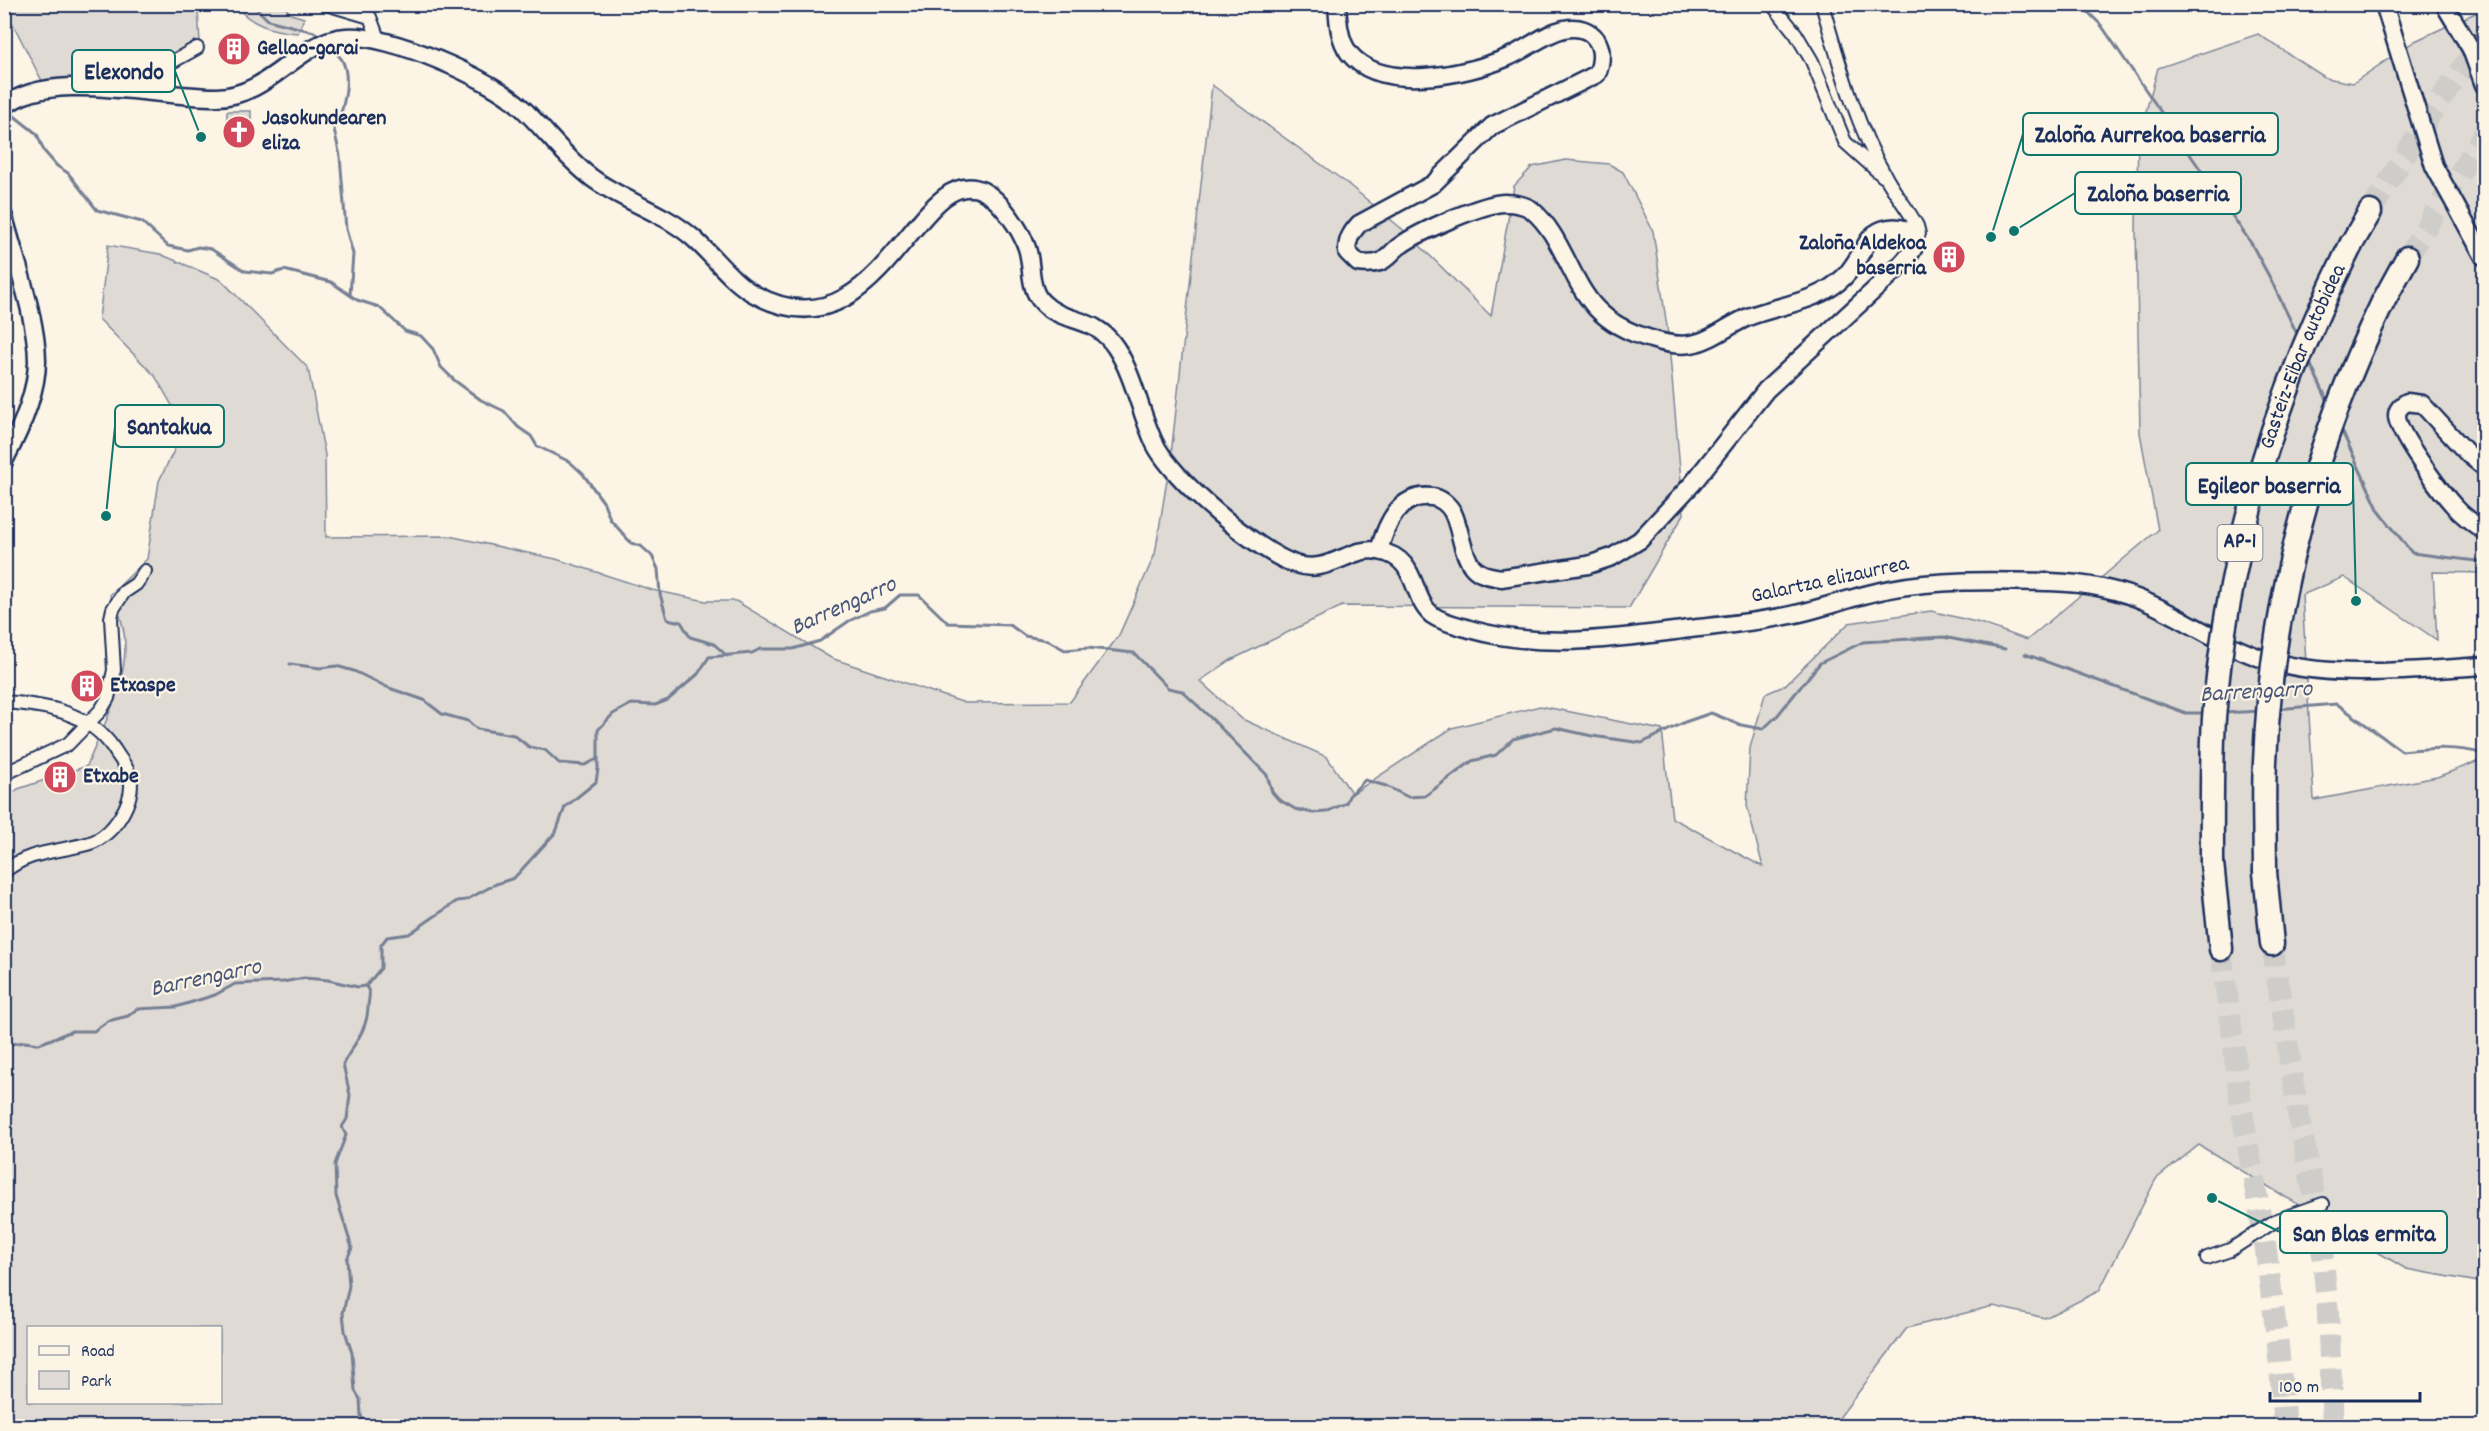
<svg xmlns="http://www.w3.org/2000/svg" width="2489" height="1431" viewBox="0 0 2489 1431" font-family="Dekko,sans-serif">
<style>
.green{fill:#dfdbd4;stroke:#7d8599;stroke-width:1.5;fill-rule:evenodd}
.lines{fill:none;stroke-linecap:round;stroke-linejoin:round}
.stream{stroke:#767f94;stroke-width:3}
.highway-tunnel{stroke:#cfcdca;stroke-width:22;stroke-dasharray:22 11;stroke-linecap:butt}
.street-casing{stroke:#1b2f5e;stroke-width:16}
.secondary-casing{stroke:#1b2f5e;stroke-width:21}
.highway-casing{stroke:#1b2f5e;stroke-width:27}
.street{stroke:#fcf5e5;stroke-width:12}
.secondary{stroke:#fcf5e5;stroke-width:16}
.highway{stroke:#fcf5e5;stroke-width:22}
.highway-bridge-casing{stroke:#1b2f5e;stroke-width:27;stroke-linecap:butt}
.highway-bridge{stroke:#fcf5e5;stroke-width:22}
.labels{text-anchor:middle;dominant-baseline:central;stroke-width:4.5;stroke-linejoin:round;paint-order:stroke}
.shield{fill:#fcf5e5;stroke:#5e6a86;stroke-width:1.5}
.shield-label{font-size:21px;font-weight:bold;fill:#1b2f5e}
.poi-label{font-size:22px;font-weight:bold;fill:#1b2f5e;stroke:#fcf5e5;text-anchor:start}
.street-label{font-size:22px;fill:#1b2f5e;stroke:#fcf5e5}
.water-label{font-size:24px;font-style:italic;fill:#485779;stroke:#fcf5e5}
.leader{fill:none;stroke:#0f766e;stroke-width:2}
.callout-dot{fill:#0f766e;stroke:#fcf5e5;stroke-width:2}
.callout{fill:#fcf5e5;stroke:#0f766e;stroke-width:2}
.callout-label{font-size:24px;text-anchor:middle;font-weight:bold;fill:#1b2f5e}
</style>
<rect width="100%" height="100%" fill="#fcf5e5"/>
<filter id="ink" filterUnits="userSpaceOnUse"><feTurbulence type="fractalNoise" baseFrequency=".0167" numOctaves="2"/><feDisplacementMap in="SourceGraphic" scale="12" xChannelSelector="R" yChannelSelector="G"/><feConvolveMatrix kernelMatrix="1 2 1 2 8 2 1 2 1" color-interpolation-filters="sRGB"/></filter>
<g filter="url(#ink)">
<g class="green">
<path d="M5,5H208L198,10L200,42L144,71L126,84L43,83L9,16L5,17Z"/>
<path d="M235,5H283L291,14L304,18L298,33C272,31 251,25 235,5Z"/>
<path d="M2484,9V573L2433,572L2437,640L2344,577L2302,595L2314,800L2437,777L2484,759V1283L2406,1269L2199,1145L2156,1179L2099,1291L2045,1318L1993,1306L1907,1328L1833,1426H5V799L18,789L87,766C109,710 146,653 110,595L147,559L159,481L185,428L155,376L99,319L108,245L160,254L221,280L308,368L325,455L326,537L449,536L556,559L652,590L706,601H736L831,658L965,703L1070,702L1119,635L1155,554L1171,455L1212,85L1348,184L1408,234L1491,316L1514,186L1532,167L1566,160L1609,164L1623,172L1653,231L1668,334L1684,514L1629,608L1342,606L1231,660L1200,681L1242,719L1327,757L1352,794L1452,728L1540,706L1662,730L1672,818L1763,867L1747,806L1750,748L1765,694L1784,686L1849,623L1931,611L1980,623L2027,640L2158,530L2140,433L2136,229L2138,140L2158,68L2258,34L2326,78L2353,83L2415,41ZM28,1328H220V1402H28Z"/>
<path d="M227,111H251V123H232V119H227Z"/>
</g>
<g class="lines">
<g class="stream">
<path d="M252,4L268,20L314,32L321,37"/>
<path d="M2080,4L2101,25L2251,243L2270,278L2299,338"/>
<path d="M329,46C333,50 339,55 342,60C352,79 343,113 334,129L340,156L346,229L353,254L350,295"/>
<path d="M8,111L37,134L44,151L57,166L68,173L97,210L142,222L168,246L188,250L198,247L211,249L245,271L272,274L284,270L331,282L357,300L379,307L405,331L421,336L433,349L441,367L454,380L481,400L504,411L518,427L531,436L537,446L570,462L583,474L604,503L610,519L631,543L641,546L652,556L658,569L660,594L667,619L681,622L690,637L714,644L727,656"/>
<path d="M2309,361L2329,404"/>
<path d="M2341,429L2379,511L2412,553L2484,562"/>
<path d="M2025,654L2186,713H2207"/>
<path d="M290,664L320,668L336,666L354,671L389,688L424,700L442,714L468,721L477,729L514,735L529,747L545,750L559,763L585,765L597,759"/>
<path d="M2277,709L2337,704L2402,751C2430,748 2457,746 2484,754"/>
<path d="M2223,713L2261,711"/>
<path d="M366,986C372,996 368,997 368,1008C367,1031 353,1045 343,1064L350,1095L347,1119L342,1127L346,1135L335,1164L336,1196L352,1248L347,1259L349,1286L343,1313L345,1331L352,1353L355,1391L360,1399L361,1416L368,1426"/>
<path d="M4,1045L25,1042L39,1044L72,1031H94L108,1021L128,1016L137,1009L176,1007L215,995L235,984L283,982L304,978L328,980L358,987L366,986L381,968V945L387,937L409,934L457,901L466,900L496,884L514,878L556,832L565,807L596,782L598,769V730L613,714L631,704L655,705L668,700L698,674L709,657L752,653L760,649H793L820,641L849,621L870,611L885,608L900,595H919L948,623L1010,625L1025,636L1047,640L1065,650L1088,648L1134,653L1168,688L1182,691L1212,719L1267,775L1272,792L1278,799L1295,809L1313,813L1326,812L1346,803L1349,796L1365,780L1386,786L1408,797L1425,796L1472,761L1496,755L1513,739L1556,728L1592,736L1642,743L1685,722L1711,713L1741,725L1763,729L1777,716L1820,663L1863,642L1943,637L2005,649"/>
</g>
<g class="highway-tunnel">
<path d="M2370,212L2437,104L2484,38"/>
<path d="M2407,258L2484,134"/>
<path d="M2272,944L2299,1118L2320,1226L2328,1313L2333,1426"/>
<path d="M2221,949L2242,1112L2265,1243L2278,1345L2285,1426"/>
</g>
<defs>
<g id="street">
<path d="M326,4L370,17L379,41"/>
<path d="M1772,4L1796,34L1812,61L1845,142L1883,176"/>
<path d="M1822,4C1839,63 1856,126 1887,179C1896,195 1908,209 1917,226L1919,234L1914,241"/>
<path d="M137,91L143,78L197,48"/>
<path d="M4,702C46,705 89,712 114,749C119,758 128,767 130,777C136,800 113,836 90,843C61,852 29,850 4,872"/>
<path d="M4,774L68,744L101,710L108,698L114,670L111,618L113,609L124,592L136,584L145,571"/>
<path d="M2207,1258L2230,1250L2275,1221L2323,1204"/>
</g>
<g id="secondary">
<path d="M1337,4C1338,21 1339,40 1349,53C1381,93 1466,75 1506,58C1526,50 1543,34 1564,29C1595,23 1608,48 1597,74L1492,126L1433,184L1359,224C1351,233 1347,239 1347,252L1358,263C1365,264 1374,264 1380,262C1388,259 1394,249 1401,245C1419,232 1485,202 1506,203C1513,203 1526,205 1532,210C1562,235 1570,280 1596,308C1611,324 1630,333 1651,339C1663,343 1678,346 1691,344C1711,341 1729,325 1748,317C1779,305 1819,302 1844,277C1854,267 1861,252 1869,240C1882,220 1922,225 1913,249C1910,256 1901,264 1896,270L1766,390L1693,483L1640,540L1612,557L1588,565L1501,578C1490,576 1479,575 1472,566C1461,551 1461,530 1453,513C1449,505 1441,498 1432,497C1399,493 1386,524 1379,551"/>
<path d="M2384,4L2434,166L2484,257"/>
<path d="M2444,4L2471,49L2484,85"/>
<path d="M4,107C48,68 160,98 217,97C271,96 298,40 346,37C389,34 488,77 520,106C545,129 564,157 592,178C623,201 663,212 692,237C714,256 731,282 756,295C881,362 917,159 983,191C1001,200 1021,230 1027,248C1033,266 1028,289 1043,303C1065,325 1094,314 1116,348C1134,376 1140,412 1154,442C1170,478 1258,552 1295,564C1328,576 1350,545 1379,551C1419,558 1410,597 1432,615C1443,623 1461,626 1473,630C1544,650 1619,638 1690,629C1724,625 1758,622 1791,615C1825,608 1857,595 1890,589C1941,579 1998,581 2050,582C2084,583 2118,589 2149,603C2189,621 2225,647 2267,660C2330,680 2418,670 2484,666"/>
<path d="M4,217C15,259 37,319 37,361C37,394 20,431 4,461"/>
<path d="M2484,467L2468,454L2422,404L2407,402C2401,406 2397,409 2397,416C2397,433 2443,494 2455,507C2464,517 2474,524 2484,531"/>
</g>
<g id="highway">
<path d="M2352,243L2370,212"/>
<path d="M2383,302L2407,258"/>
<path d="M2212,863L2221,949"/>
<path d="M2265,872L2272,944"/>
</g>
</defs>
<use href="#street" class="street-casing"/>
<use href="#secondary" class="secondary-casing"/>
<use href="#highway" class="highway-casing"/>
<use href="#street" class="street"/>
<use href="#secondary" class="secondary"/>
<use href="#highway" class="highway"/>
<defs>
<g id="highway-bridge">
<path id="s1" d="M2212,863C2212,815 2211,766 2214,718C2227,550 2276,392 2352,243"/>
<path d="M2265,872C2265,836 2263,799 2265,762C2271,602 2313,446 2383,302"/>
</g>
</defs>
<use href="#highway-bridge" class="highway-bridge-casing"/>
<use href="#highway-bridge" class="highway-bridge"/>
</g>
</g>
<defs>
<symbol id="building-disc" viewBox="-11 -11 22 22"><circle r="9.5" fill="#d1495b" stroke="#fcf5e5"/><path d="M-4-6H4V6H1V3H-1V6H-4ZM-2.5-4.3h1.7v1.8h-1.7ZM.8-4.3h1.7v1.8H.8ZM-2.5-1h1.7V.8h-1.7ZM.8-1h1.7V.8H.8Z" fill="#fff"/></symbol>
<symbol id="church-disc" viewBox="-11 -11 22 22"><circle r="9.5" fill="#d1495b" stroke="#fcf5e5"/><path d="M-1.2-6h2.4v3.5h3.3v2.4h-3.3V6h-2.4V-.1h-3.3v-2.4h3.3Z" fill="#fff"/></symbol>
</defs>
<g fill-rule="evenodd">
<use href="#building-disc" x="215" y="30" width="38" height="38"/>
<use href="#church-disc" x="220" y="113" width="38" height="38"/>
<use href="#building-disc" x="1930" y="238" width="38" height="38"/>
<use href="#building-disc" x="68" y="667" width="38" height="38"/>
<use href="#building-disc" x="41" y="758" width="38" height="38"/>
</g>
<g class="labels">
<rect class="shield" x="2217.5" y="525" width="45" height="36" rx="4.5"/>
<g class="shield-label">
<text x="2240" y="543">AP-1</text>
</g>
<g class="poi-label">
<text x="257" y="49">Gellao-garai</text>
<text x="262" y="119">Jasokundearen<tspan x="262" dy="25">eliza</tspan></text>
<text x="1926" y="244" text-anchor="end">Zaloña Aldekoa<tspan x="1926" dy="25">baserria</tspan></text>
<text x="110" y="686">Etxaspe</text>
<text x="83" y="777">Etxabe</text>
</g>
<g class="street-label">
<text stroke="none"><textPath href="#s1" startOffset="519">Gasteiz-Eibar autobidea</textPath></text>
<text transform="translate(1830 581) rotate(-12)">Galartza elizaurrea</text>
</g>
<g class="water-label">
<text transform="translate(844 607) rotate(-24)">Barrengarro</text>
<text transform="translate(2256 693) rotate(-3)">Barrengarro</text>
<text transform="translate(206 979) rotate(-12)">Barrengarro</text>
</g>
</g>
<path class="leader" d="M201 137L175 71M1991 237L2023 134M2014 231L2075 193M106 516L115 426M2356 601L2353 484M2212 1198L2280 1232"/>
<g class="callout-dot">
<circle cx="201" cy="137" r="6"/>
<circle cx="1991" cy="237" r="6"/>
<circle cx="2014" cy="231" r="6"/>
<circle cx="106" cy="516" r="6"/>
<circle cx="2356" cy="601" r="6"/>
<circle cx="2212" cy="1198" r="6"/>
</g>
<g class="callout">
<rect x="72" y="50" width="103" height="42" rx="6"/>
<rect x="2023" y="113" width="255" height="42" rx="6"/>
<rect x="2075" y="172" width="166" height="42" rx="6"/>
<rect x="115" y="405" width="109" height="42" rx="6"/>
<rect x="2186" y="463" width="167" height="42" rx="6"/>
<rect x="2280" y="1211" width="167" height="42" rx="6"/>
</g>
<g class="callout-label">
<text x="124" y="79">Elexondo</text>
<text x="2150" y="142">Zaloña Aurrekoa baserria</text>
<text x="2158" y="201">Zaloña baserria</text>
<text x="169" y="434">Santakua</text>
<text x="2269" y="493">Egileor baserria</text>
<text x="2364" y="1241">San Blas ermita</text>
</g>
<rect width="2489" height="1431" fill="none" stroke="#fcf5e5" stroke-width="24"/>
<rect x="12" y="12" width="2465" height="1407" fill="none" stroke="#1b2f5e" stroke-width="2" filter="url(#ink)"/>
<rect x="27" y="1326" width="195" height="78" fill="#fcf5e5" stroke="#a2a6af" stroke-width="1.5"/>
<rect x="39" y="1346" width="30" height="9" fill="#fcf5e5" stroke="#a2a6af" stroke-width="1.5"/>
<text x="81" y="1356" font-size="18" fill="#1b2f5e">Road</text>
<rect x="39" y="1371" width="30" height="18" fill="#dfdbd4" stroke="#a2a6af" stroke-width="1.5"/>
<text x="81" y="1386" font-size="18" fill="#1b2f5e">Park</text>
<path d="M2270 1392v9h150v-9" fill="none" stroke="#1b2f5e" stroke-width="3"/>
<text x="2279" y="1392" font-size="18" fill="#1b2f5e" stroke="#fcf5e5" stroke-width="4.5" paint-order="stroke">100 m</text>
</svg>
